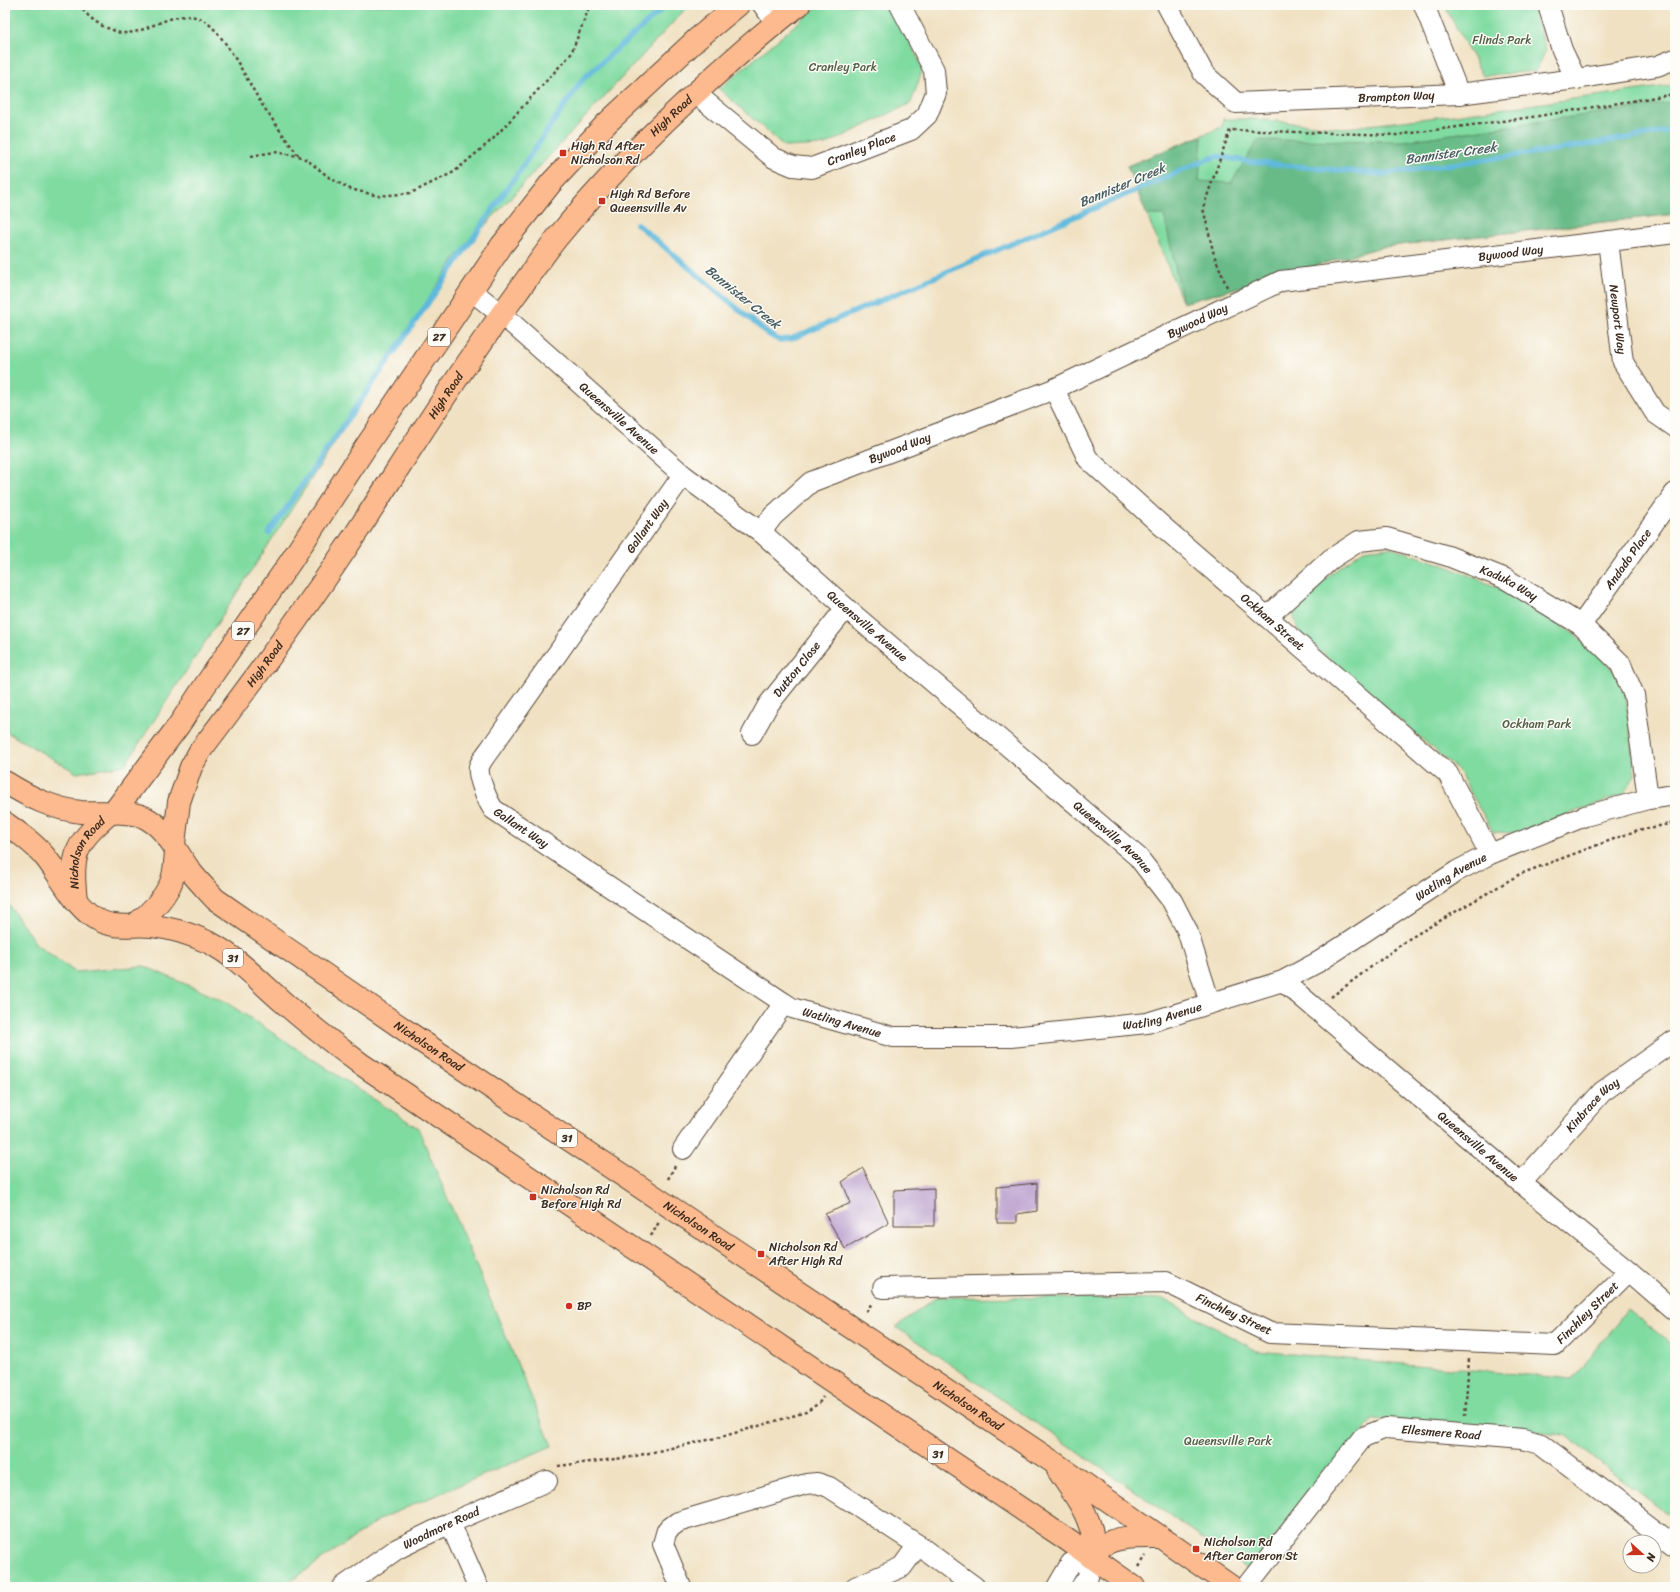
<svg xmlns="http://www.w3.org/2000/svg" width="1680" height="1592" viewBox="0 0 1680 1592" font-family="Sriracha,sans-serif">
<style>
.green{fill:#80dba1;stroke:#5e8260}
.forest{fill:#68bb87;stroke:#527252}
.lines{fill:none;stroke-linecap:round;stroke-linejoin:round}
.stream{stroke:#5eb9dc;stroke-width:5.5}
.building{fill:#bba0cf}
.minor-casing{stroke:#564537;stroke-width:22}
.major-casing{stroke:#564537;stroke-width:24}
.path{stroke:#564537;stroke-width:2.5;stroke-dasharray:3 3;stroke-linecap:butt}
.minor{stroke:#fff;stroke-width:20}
.major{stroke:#fcba8e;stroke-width:22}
.poi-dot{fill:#c8321e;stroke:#fdfcf7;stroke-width:1.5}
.labels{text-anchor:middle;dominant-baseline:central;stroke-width:3;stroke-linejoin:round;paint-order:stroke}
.shield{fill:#fdfcf7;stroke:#75695f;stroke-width:1}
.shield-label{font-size:11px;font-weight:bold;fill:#3b2a1e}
.park-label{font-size:12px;fill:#505f45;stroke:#fdfcf7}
.street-label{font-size:12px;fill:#3b2a1e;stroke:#fdfcf7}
.poi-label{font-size:12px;fill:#3b2a1e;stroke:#fdfcf7;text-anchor:start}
.water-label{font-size:13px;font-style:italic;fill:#475c60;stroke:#fdfcf7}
</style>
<rect width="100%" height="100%" fill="#fdfcf7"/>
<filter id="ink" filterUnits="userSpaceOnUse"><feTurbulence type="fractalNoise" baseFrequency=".025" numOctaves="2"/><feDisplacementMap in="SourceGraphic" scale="8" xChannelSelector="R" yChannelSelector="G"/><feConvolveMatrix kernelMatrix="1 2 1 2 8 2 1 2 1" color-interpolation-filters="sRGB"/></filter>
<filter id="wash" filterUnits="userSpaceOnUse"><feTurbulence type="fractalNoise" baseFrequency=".012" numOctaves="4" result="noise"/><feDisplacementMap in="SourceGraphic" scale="16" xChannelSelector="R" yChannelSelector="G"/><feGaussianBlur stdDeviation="0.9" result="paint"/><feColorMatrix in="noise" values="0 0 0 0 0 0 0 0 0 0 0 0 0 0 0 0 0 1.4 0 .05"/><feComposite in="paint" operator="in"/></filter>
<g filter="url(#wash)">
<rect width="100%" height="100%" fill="#f0e1c2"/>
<g class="green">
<path d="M5,5H689L455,258L125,765L77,773L5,731Z"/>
<path d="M819,5H890L923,68L911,103L825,145L785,147L719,89Z"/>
<path d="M1444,5H1531L1546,50L1536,71L1483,76Z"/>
<path d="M1675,83V214L1381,247L1183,303L1127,166L1222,127L1223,119H1255L1344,128L1454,115L1669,86Z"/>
<path d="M1390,547L1444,565L1499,588L1576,635L1612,668L1626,696L1635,775L1624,794L1516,833L1493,832L1458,770L1299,633L1293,614L1300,600L1341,566L1364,550Z"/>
<path d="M5,899L36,944L75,972L144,966L224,1001L418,1128L552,1446L382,1518L282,1587H5Z"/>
<path d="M937,1297L1163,1299L1257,1351L1573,1379L1627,1309L1675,1347V1520L1565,1435L1374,1419L1248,1569L896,1327Z"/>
</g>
<path class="forest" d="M1675,102V214L1381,247L1183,303L1164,215H1147L1127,166L1202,136L1199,181L1231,183L1258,140L1404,141Z"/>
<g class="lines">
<g class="stream">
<path d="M637,224L768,334L779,340L791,339L1206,160L1217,156L1250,162L1381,174L1561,149L1675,130"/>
<path d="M269,533L583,79L667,5"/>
</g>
</g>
<g id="blocks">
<g class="building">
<path d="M863,1168L889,1223L845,1249L825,1214L851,1203L842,1182Z"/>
<path d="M1037,1183V1211L1017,1214V1223H997V1187Z"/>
<path d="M934,1188V1226H894V1190Z"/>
</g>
</g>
</g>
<g filter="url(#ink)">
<use href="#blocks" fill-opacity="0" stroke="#564537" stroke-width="1"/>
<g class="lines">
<defs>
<g id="minor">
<path d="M763,5L776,23"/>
<path id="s1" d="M1167,5L1204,74L1236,103L1459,94L1576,79L1657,66L1675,59"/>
<path d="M1424,5L1459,94"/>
<path d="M1548,5L1562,50L1576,79"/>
<path id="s2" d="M695,93L774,158L793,166L812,168L911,130L927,115L936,93L934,70L900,5"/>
<path id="s3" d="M1608,241L1623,362L1655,413L1675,427"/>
<path id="s4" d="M471,290L515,326L683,475L761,532L846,608L1138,857L1172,901L1187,930L1210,1003"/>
<path id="s5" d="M1054,389L1088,459L1162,526L1448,774L1490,854"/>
<path id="s6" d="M683,475L493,745C489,751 481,760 479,767C477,777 488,801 493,809L784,1003"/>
<path id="s7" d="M761,532L773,516L811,482L1054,389L1281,281L1675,233"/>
<path id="s8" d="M1267,617L1331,559L1359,541L1387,538L1448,556L1506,579L1581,625L1620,663L1634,695L1648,799"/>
<path id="s9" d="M1581,625L1675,493"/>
<path id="s10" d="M752,734L768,705L846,608"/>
<path id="s11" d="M1283,981L1521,1183L1629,1271L1675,1311"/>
<path id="s12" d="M683,1149L784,1003L792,1008L893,1037H1011L1147,1023L1283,981L1320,961L1457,871L1490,854L1585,816L1648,799L1675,795"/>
<path id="s13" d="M1521,1183L1602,1092L1675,1040"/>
<path id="s14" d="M883,1288L1166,1282L1270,1333L1555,1345L1629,1271"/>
<path d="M450,1523L478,1587"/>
<path id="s15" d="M343,1587L397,1549L450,1523L547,1481"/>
<path d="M681,1587L663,1544L667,1530L678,1522L806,1484L817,1483L829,1487L918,1545L975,1587"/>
<path d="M855,1587L902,1567L918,1545"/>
<path d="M1057,1587L1071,1563L1091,1557L1088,1577L1081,1587"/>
<path id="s16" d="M1246,1587L1363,1437L1386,1428L1523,1439L1541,1444L1675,1546"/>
</g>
<g id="major">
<path id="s17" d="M5,782C29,797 53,809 81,812C99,813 129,810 144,817C168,829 176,852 191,872C198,881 207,890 215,899L415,1037L1053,1462L1232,1587"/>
<path d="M113,813L179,725L206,684L291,561L367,445L502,245L551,183L607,123L697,39L738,5"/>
<path d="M5,823C19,833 35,844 46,858C61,877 73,903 93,917C111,930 132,924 152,926C172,928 191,934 210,943C237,957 260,982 283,1002C308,1024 334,1044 361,1064L1066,1539L1134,1587"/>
<path id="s18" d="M174,844L179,802L191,767L200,751C251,684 300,617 347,547C403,462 456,376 516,294C529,276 542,257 556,239C603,181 655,129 710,80C739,54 768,28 799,5"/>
<path id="s19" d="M76,899C70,853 76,843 110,813"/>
<path d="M135,925C149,914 162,901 170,885C175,875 175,862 176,851"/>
<path d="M1058,1470C1069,1487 1084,1506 1090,1526C1094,1536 1092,1547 1091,1557"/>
<path d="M1091,1557C1095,1554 1098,1549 1102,1546C1118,1535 1142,1537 1160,1537"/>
</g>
</defs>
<use href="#minor" class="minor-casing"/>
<use href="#major" class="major-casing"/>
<g class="path">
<path d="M79,5C86,15 97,24 107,28C112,29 117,33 122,33C146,35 171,9 199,18C222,26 249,85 263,106C275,123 286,140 299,156"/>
<path d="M251,156L275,152L299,156L307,160L330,178L350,189L379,196L411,193L454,172L493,139L571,54L590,5"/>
<path d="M1227,287L1214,255L1203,208L1230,130L1397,135L1532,117L1675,94"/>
<path d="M1331,997L1407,940L1520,874L1638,830L1675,823"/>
<path d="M668,1179L675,1166"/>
<path d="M651,1236L659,1222"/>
<path d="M866,1312L872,1303"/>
<path d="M1465,1416L1469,1359"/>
<path d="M558,1466L631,1457L721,1437L806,1412L819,1403L823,1397"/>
<path d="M1139,1567L1146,1556"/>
</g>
<use href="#minor" class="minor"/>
<use href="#major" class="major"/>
</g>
</g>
<g class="poi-dot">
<rect x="559" y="149" width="8" height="8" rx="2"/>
<rect x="598" y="197" width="8" height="8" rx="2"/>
<rect x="529" y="1193" width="8" height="8" rx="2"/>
<rect x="757" y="1250" width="8" height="8" rx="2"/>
<circle cx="569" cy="1306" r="4"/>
<rect x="1192" y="1545" width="8" height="8" rx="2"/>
</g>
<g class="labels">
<g class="shield">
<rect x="428" y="328" width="22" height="18" rx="3"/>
<rect x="232" y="622" width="22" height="18" rx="3"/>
<rect x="223" y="949" width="20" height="18" rx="3"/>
<rect x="557" y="1129" width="20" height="18" rx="3"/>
<rect x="928" y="1445" width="20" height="18" rx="3"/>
</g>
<g class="shield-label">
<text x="439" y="337">27</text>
<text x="243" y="631">27</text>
<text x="233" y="958">31</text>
<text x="567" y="1138">31</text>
<text x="938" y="1454">31</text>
</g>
<g class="park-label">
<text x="1502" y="40">Flinds Park</text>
<text x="843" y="67">Cranley Park</text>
<text x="1537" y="724">Ockham Park</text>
<text x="1228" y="1441">Queensville Park</text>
</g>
<g class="street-label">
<text stroke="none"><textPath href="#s1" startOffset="282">Brampton Way</textPath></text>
<text stroke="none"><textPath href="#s18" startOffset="890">High Road</textPath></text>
<text stroke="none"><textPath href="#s2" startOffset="195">Cranley Place</textPath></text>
<text stroke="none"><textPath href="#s7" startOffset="814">Bywood Way</textPath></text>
<text stroke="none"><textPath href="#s3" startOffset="79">Newport Way</textPath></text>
<text stroke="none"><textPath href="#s7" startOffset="490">Bywood Way</textPath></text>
<text stroke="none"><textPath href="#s18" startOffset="530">High Road</textPath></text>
<text stroke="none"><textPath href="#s4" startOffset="196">Queensville Avenue</textPath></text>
<text stroke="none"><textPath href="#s7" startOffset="166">Bywood Way</textPath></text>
<text transform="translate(647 526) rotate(-55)">Gallant Way</text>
<text stroke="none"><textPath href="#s9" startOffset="81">Andado Place</textPath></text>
<text stroke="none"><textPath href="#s8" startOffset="278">Kaduka Way</textPath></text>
<text stroke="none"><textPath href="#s5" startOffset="324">Ockham Street</textPath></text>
<text stroke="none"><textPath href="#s4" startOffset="520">Queensville Avenue</textPath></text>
<text stroke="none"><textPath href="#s18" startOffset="206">High Road</textPath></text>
<text stroke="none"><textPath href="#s10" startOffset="79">Dutton Close</textPath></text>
<text stroke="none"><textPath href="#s6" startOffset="435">Gallant Way</textPath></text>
<text stroke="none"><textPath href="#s4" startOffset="844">Queensville Avenue</textPath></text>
<text stroke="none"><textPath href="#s19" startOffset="50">Nicholson Road</textPath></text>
<text stroke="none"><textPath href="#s12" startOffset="887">Watling Avenue</textPath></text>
<text stroke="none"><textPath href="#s12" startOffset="563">Watling Avenue</textPath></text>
<text stroke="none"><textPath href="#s12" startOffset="239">Watling Avenue</textPath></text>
<text stroke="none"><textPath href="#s17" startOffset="515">Nicholson Road</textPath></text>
<text stroke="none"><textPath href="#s13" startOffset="106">Kinbrace Way</textPath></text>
<text stroke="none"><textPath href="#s11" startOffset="256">Queensville Avenue</textPath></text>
<text stroke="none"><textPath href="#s17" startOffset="839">Nicholson Road</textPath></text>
<text stroke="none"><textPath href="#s14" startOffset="730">Finchley Street</textPath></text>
<text transform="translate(1234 1314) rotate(25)">Finchley Street</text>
<text stroke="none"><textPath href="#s17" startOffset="1163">Nicholson Road</textPath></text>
<text stroke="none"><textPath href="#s16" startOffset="270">Ellesmere Road</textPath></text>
<text stroke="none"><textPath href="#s15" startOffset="115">Woodmore Road</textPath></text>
</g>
<g class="poi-label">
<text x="571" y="146">High Rd After<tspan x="571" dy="14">Nicholson Rd</tspan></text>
<text x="610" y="194">High Rd Before<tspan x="610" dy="14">Queensville Av</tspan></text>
<text x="541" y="1190">Nicholson Rd<tspan x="541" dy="14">Before High Rd</tspan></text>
<text x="769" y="1247">Nicholson Rd<tspan x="769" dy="14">After High Rd</tspan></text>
<text x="577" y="1306">BP</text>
<text x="1204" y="1542">Nicholson Rd<tspan x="1204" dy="14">After Cameron St</tspan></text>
</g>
<g class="water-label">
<text transform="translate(1451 153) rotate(-8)">Bannister Creek</text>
<text transform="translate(1122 185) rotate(-23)">Bannister Creek</text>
<text transform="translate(743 297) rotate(39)">Bannister Creek</text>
</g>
</g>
<rect width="1680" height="1592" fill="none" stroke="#fdfcf7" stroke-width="20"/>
<g transform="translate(1642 1554) rotate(111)"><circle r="19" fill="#fdfcf7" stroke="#afa8a0"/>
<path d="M0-3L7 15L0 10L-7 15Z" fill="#c8321e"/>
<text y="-6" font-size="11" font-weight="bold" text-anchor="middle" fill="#3b2a1e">N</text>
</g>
</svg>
